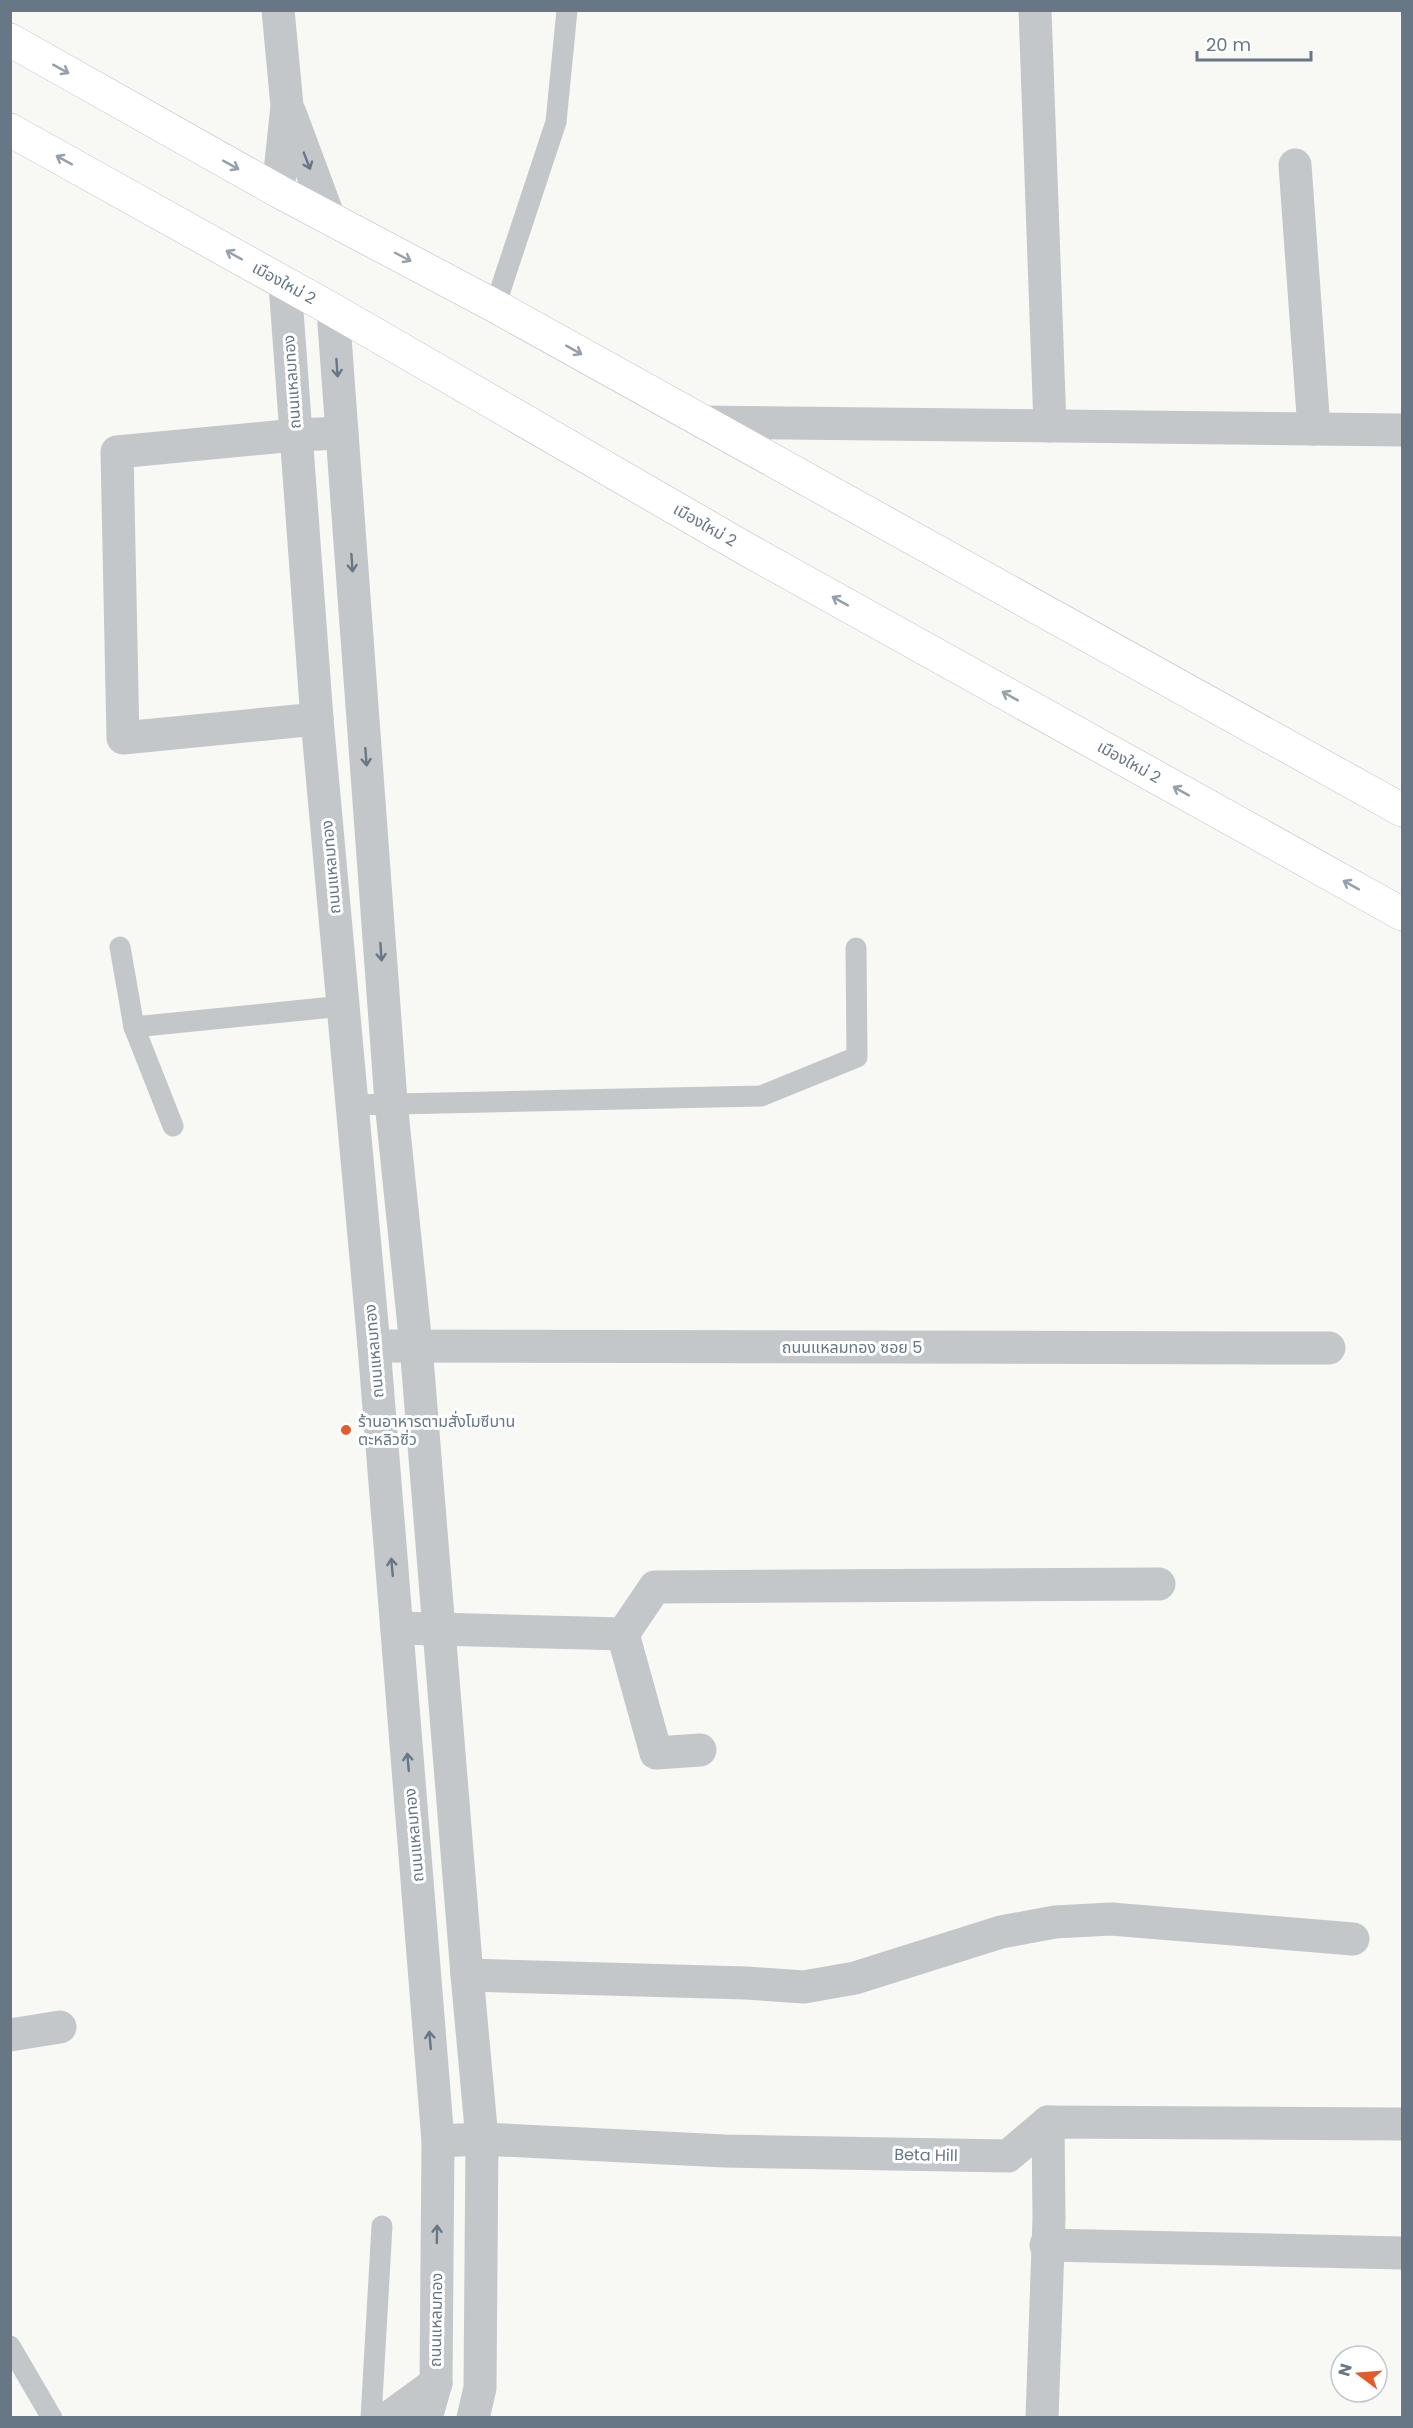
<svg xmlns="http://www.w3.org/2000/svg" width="1413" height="2428" viewBox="0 0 1413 2428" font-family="Poppins,'Noto Sans Thai',sans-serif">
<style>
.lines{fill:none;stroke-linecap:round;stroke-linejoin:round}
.secondary-casing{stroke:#b8bcc1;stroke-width:34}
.service{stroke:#c3c7ca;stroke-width:21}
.minor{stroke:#c3c7ca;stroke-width:33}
.tertiary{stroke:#c3c7ca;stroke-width:33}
.secondary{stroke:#fff;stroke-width:33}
.oneway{stroke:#95a0aa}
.oneway2{stroke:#677786}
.poi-dot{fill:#e15b2c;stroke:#fff;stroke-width:2}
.labels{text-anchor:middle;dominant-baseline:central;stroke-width:6;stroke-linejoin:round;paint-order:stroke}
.street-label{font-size:16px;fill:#677786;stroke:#fff}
.poi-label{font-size:16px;fill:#677786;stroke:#fff;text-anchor:start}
</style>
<rect width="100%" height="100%" fill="#f8f8f5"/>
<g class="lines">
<defs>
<g id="secondary">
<path d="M10,40L278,191L495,306L1402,810"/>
<path d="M10,130L333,310L746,549L1402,914"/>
</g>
</defs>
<use href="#secondary" class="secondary-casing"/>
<g class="service">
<path d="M495,306L556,122L567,10"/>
<path d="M120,947L134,1027L173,1126"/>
<path d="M134,1027L343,1006"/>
<path d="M352,1105L761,1096L857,1057L856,948"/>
<path d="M10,2346L52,2418"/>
<path d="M371,2418L382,2226"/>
</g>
<g class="minor">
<path d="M1035,10L1050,426"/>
<path d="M1295,165L1314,429"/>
<path d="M702,422L1402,430"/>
<path d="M317,719L123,738L117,452L296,435L342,433"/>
<path d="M374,1346L1329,1348"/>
<path d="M397,1628L623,1634"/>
<path d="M700,1750L656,1753L623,1634L655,1587L1159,1584"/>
<path d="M467,1975L746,1983L804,1987L855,1978L1001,1932L1055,1922L1111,1919L1353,1939"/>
<path d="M10,2035L60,2027"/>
<path d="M438,2141L482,2139L725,2151L1008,2156L1048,2122L1402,2124"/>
<path d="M1046,2245L1402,2253"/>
<path d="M388,2418L436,2383"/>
<path d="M1042,2418L1049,2218L1048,2122"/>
</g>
<g class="tertiary">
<path d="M290,113L329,218"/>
<path d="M278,191L287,106L278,10"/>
<path d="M285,284L317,719L374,1346L438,2141L436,2383L426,2418"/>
<path d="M333,310L391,1102L416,1346L467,1975L482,2139L480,2388L473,2418"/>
</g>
<use href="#secondary" class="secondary"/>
</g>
<defs><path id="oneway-shaft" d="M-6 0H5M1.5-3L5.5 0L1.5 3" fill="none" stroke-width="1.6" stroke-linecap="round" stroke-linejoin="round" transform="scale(1.5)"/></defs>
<g class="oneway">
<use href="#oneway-shaft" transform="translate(61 69) rotate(29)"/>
<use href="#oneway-shaft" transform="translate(64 160) rotate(-151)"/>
<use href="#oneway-shaft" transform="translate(231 165) rotate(29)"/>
<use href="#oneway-shaft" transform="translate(234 255) rotate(-151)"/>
<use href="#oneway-shaft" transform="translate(403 257) rotate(28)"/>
<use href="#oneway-shaft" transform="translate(574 350) rotate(29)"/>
<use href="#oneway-shaft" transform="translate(840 601) rotate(-151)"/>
<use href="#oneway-shaft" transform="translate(1010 696) rotate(-151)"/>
<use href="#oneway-shaft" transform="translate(1181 791) rotate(-151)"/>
<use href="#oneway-shaft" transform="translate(1351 885) rotate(-151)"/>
</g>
<g class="oneway2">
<use href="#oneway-shaft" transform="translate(307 161) rotate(69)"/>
<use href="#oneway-shaft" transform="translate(337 368) rotate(86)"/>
<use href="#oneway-shaft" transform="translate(352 563) rotate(86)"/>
<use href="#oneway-shaft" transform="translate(366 757) rotate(86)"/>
<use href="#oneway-shaft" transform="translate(381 952) rotate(86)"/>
<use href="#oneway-shaft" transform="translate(392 1567) rotate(-95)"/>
<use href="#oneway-shaft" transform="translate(408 1762) rotate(-95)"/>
<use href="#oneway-shaft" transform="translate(430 2040) rotate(-95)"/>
<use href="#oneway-shaft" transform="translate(437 2234) rotate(-89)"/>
</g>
<circle class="poi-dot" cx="346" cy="1430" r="6"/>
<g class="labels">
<g class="street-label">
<text transform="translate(284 283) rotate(29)">เมืองใหม่ 2</text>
<text transform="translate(292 382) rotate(-94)">ถนนแหลมทอง</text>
<text transform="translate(705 525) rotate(30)">เมืองใหม่ 2</text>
<text transform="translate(1129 762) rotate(29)">เมืองใหม่ 2</text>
<text transform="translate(331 867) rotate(-95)">ถนนแหลมทอง</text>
<text x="852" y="1347">ถนนแหลมทอง ซอย 5</text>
<text transform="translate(374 1351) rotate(-95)">ถนนแหลมทอง</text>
<text transform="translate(414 1835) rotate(-95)">ถนนแหลมทอง</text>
<text transform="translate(926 2155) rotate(1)">Beta Hill</text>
<text transform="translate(436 2320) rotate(-89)">ถนนแหลมทอง</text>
</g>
<g class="poi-label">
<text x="358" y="1421">ร้านอาหารตามสั่งโมซีบาน<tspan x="358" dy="18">ตะหลิวซิ่ว</tspan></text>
</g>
</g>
<rect width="1413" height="2428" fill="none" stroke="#677786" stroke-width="24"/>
<g transform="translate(1359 2374) rotate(286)"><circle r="28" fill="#ffffff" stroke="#c2c9cf" stroke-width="1.5"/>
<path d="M0-4.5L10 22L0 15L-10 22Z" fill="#e15b2c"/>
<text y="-9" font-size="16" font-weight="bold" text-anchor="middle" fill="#677786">N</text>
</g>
<path d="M1197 51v9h114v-9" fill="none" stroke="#677786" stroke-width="3"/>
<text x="1206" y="51" font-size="18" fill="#677786" stroke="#ffffff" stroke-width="4.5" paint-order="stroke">20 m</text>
</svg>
